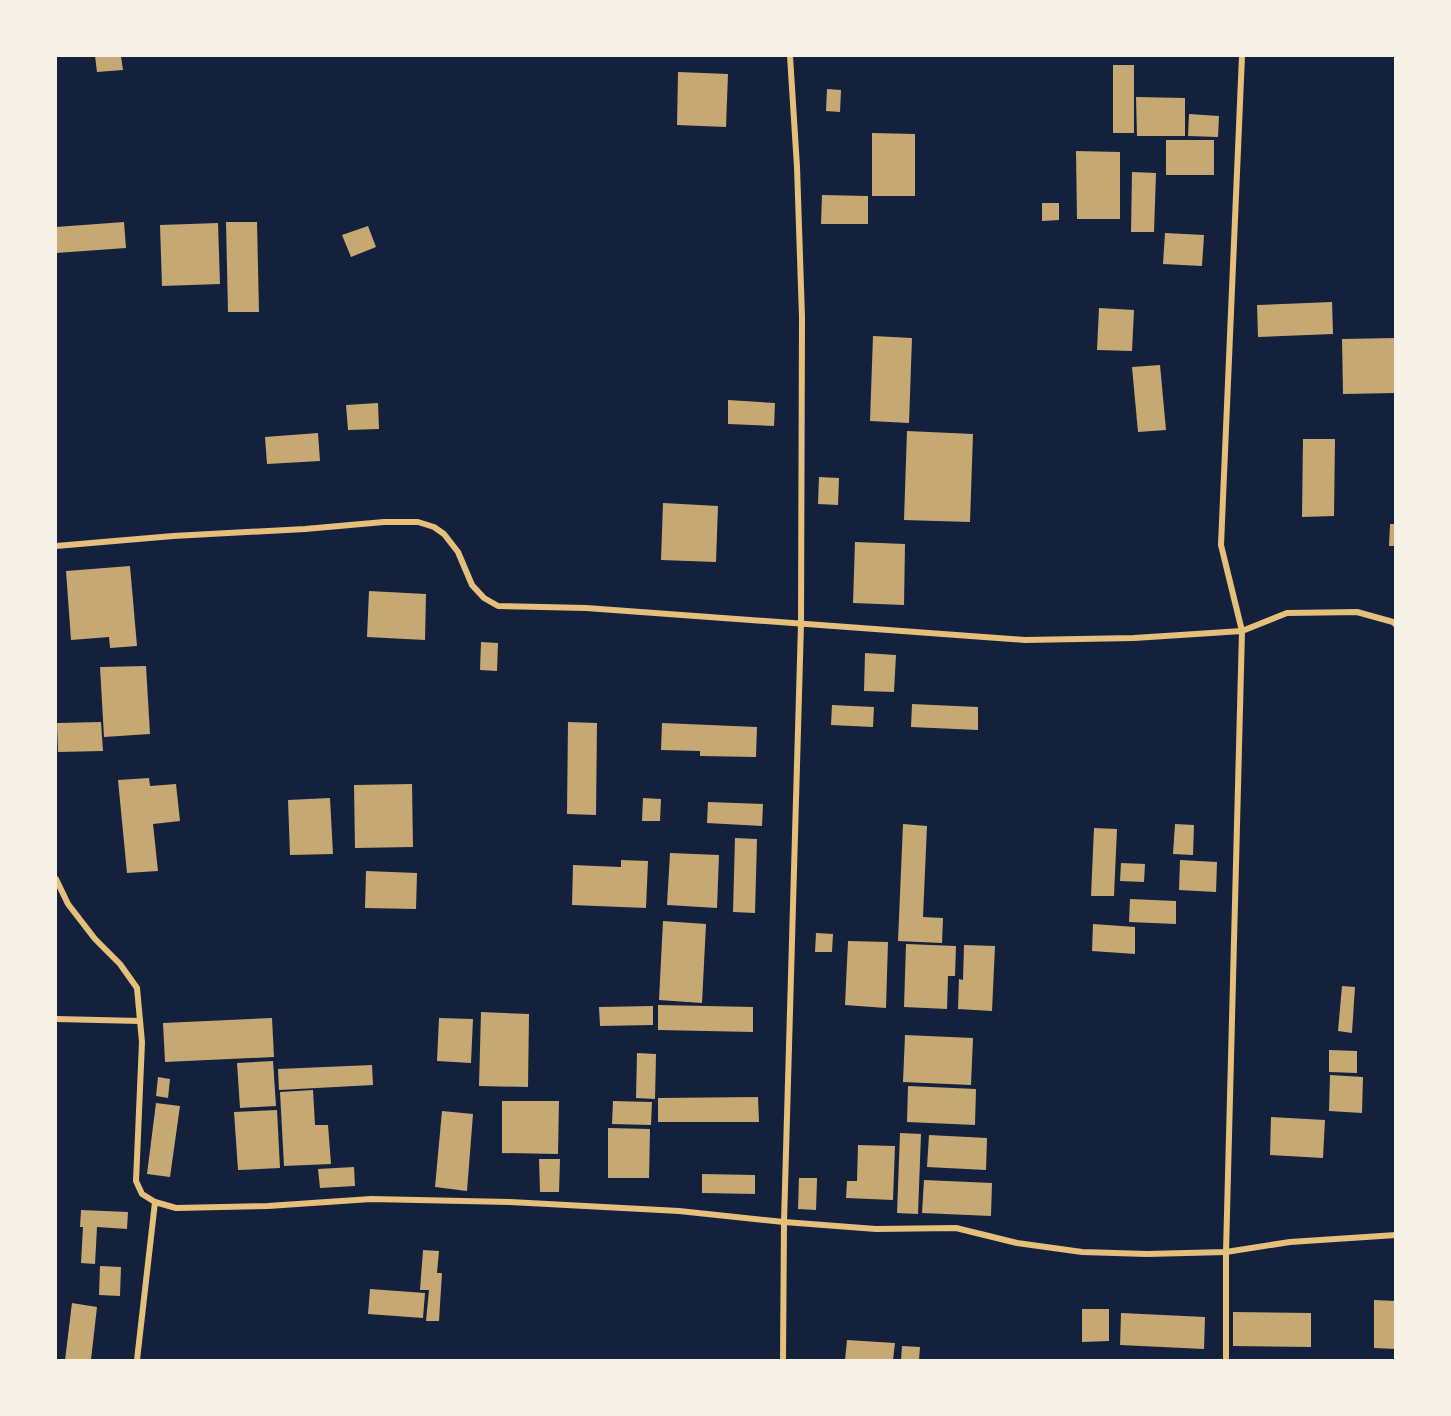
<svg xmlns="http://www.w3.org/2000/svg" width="1451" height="1416" viewBox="0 0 1451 1416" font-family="'DejaVu Sans',sans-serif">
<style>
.building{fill:#c6a872}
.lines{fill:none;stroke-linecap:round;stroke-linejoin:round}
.minor{stroke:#e5c07b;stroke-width:6}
</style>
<rect width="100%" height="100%" fill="#14213d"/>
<g class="building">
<path d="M95,56H121L123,70L97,72Z"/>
<rect x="1113" y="65" width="21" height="68"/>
<path d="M678,72L728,74L726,127L677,125Z"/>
<path d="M827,89L841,90L840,112L826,111Z"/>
<path d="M1136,97L1185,98V136H1137Z"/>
<path d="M1189,114L1219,116L1218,137L1188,136Z"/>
<path d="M872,133L915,134V196H872Z"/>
<rect x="1166" y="140" width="48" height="35"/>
<path d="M1076,151L1120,152V219H1077Z"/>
<path d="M1132,172L1156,173L1154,232H1131Z"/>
<path d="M822,195L868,196V224H821Z"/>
<path d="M1042,203H1059V220L1042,221Z"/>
<path d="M124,222L126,248L56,253V227Z"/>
<path d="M226,222H257L259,312H228Z"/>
<path d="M218,223L220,284L162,286L160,225Z"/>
<path d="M368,226L376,247L351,257L342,235Z"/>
<path d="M1165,233L1204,235L1202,266L1163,264Z"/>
<path d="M1332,302L1333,334L1258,337L1257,305Z"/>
<path d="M1099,308L1134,310L1132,351L1097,350Z"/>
<path d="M873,336L912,338L909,423L870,421Z"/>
<path d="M1396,338V393L1343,394L1342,339Z"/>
<path d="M1160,365L1166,430L1138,432L1132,367Z"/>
<path d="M728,400L775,403L774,426L728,424Z"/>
<path d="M378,403L379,429L348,430L346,405Z"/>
<path d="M907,431L973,434L970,522L904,520Z"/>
<path d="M318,433L320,461L267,464L265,437Z"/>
<path d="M1303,439H1335L1334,516L1302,517Z"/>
<path d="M819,477L839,478L838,505L818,504Z"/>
<path d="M663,503L718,506L716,562L661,560Z"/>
<path d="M1390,524H1396V546H1389Z"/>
<path d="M855,542L905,544L904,605L853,603Z"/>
<path d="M130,566L137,646L110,648L109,637L71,640L66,571Z"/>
<path d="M369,591L426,594L425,640L367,637Z"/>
<path d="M481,642L498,643L497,671L480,670Z"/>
<path d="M865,653L896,655L894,692L864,691Z"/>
<path d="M146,666L150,734L104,737L100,667Z"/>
<path d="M912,704L978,707V730L911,727Z"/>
<path d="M832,705L874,707L873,727L831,725Z"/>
<path d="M101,722L103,751L58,752L57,723Z"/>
<path d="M568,722L597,723L596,815L567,814Z"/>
<path d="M662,723L757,727L756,757L700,756V751L661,750Z"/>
<path d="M149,778L150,786L176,784L180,821L153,824L158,871L127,873L118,780Z"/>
<path d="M412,784L413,847L355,848L354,785Z"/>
<path d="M330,798L333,854L290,855L288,800Z"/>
<path d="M643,798L661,799L660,821H642Z"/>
<path d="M708,802L763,804L762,826L707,823Z"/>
<path d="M903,824L927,826L923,917L943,918L942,943L898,941Z"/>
<path d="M1175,824L1194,825L1193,855L1173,854Z"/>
<path d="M1094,828L1117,829L1114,896H1091Z"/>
<path d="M735,838L757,839L755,913L733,912Z"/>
<path d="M670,853L719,855L717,908L667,905Z"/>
<path d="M621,860L648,861L646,908L572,905L573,865L621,867Z"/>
<path d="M1180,860L1217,862L1216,892L1179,890Z"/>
<path d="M1121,863L1145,864L1144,882L1120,881Z"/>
<path d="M366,871L417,873L416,909L365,908Z"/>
<path d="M1130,899L1176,901V924L1129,922Z"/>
<path d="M663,921L706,924L702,1003L659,1000Z"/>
<path d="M1093,924L1135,927V954L1092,951Z"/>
<path d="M816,933L833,934L832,952H815Z"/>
<path d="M848,941L888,942L886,1008L845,1005Z"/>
<path d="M906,944L956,946L955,976H948L947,1009L904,1007Z"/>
<path d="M964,945L995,946L992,1011L958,1009L959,979L963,980Z"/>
<path d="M1342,986L1355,987L1352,1033L1338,1031Z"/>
<path d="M658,1005L753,1007V1032L658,1030Z"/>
<path d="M653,1006V1025L600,1026L599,1007Z"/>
<path d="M481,1012L529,1014L528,1087L479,1086Z"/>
<path d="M272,1018L274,1057L165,1062L163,1023Z"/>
<path d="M439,1018L473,1019L471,1063L437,1061Z"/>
<path d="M905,1035L973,1038L971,1085L903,1082Z"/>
<path d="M1329,1050L1357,1051V1073L1329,1072Z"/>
<path d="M637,1053L656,1054L655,1099L636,1098Z"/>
<path d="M273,1061L276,1106L240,1108L237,1063Z"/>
<path d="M372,1065L373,1085L279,1090L278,1069Z"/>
<path d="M1330,1075L1363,1077L1362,1113L1329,1111Z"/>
<path d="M158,1077L170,1079L168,1098L156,1096Z"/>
<path d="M908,1086L976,1089L975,1125L907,1122Z"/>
<path d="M313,1090L315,1125H328L331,1164L284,1166L280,1092Z"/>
<path d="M758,1097L759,1122H658V1098Z"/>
<path d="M502,1101H559L558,1154L502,1153Z"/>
<path d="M613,1101L652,1102L651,1125L612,1124Z"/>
<path d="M156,1103L180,1106L170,1177L147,1174Z"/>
<path d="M277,1110L280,1168L238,1170L234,1112Z"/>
<path d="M442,1111L473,1114L467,1191L435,1187Z"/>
<path d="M1271,1117L1325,1120L1323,1158L1270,1155Z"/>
<path d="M608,1128L650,1129L649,1178H608Z"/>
<path d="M900,1133L921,1134L918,1214L897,1213Z"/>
<path d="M929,1135L987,1138L986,1170L927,1167Z"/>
<path d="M858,1145L895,1146L893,1200L846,1198L847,1181H857Z"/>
<path d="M539,1159H560L559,1192H540Z"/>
<path d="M354,1167L355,1186L320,1188L318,1169Z"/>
<path d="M702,1174L755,1175V1194L702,1193Z"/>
<path d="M799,1178H817L816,1210L798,1209Z"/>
<path d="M924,1180L992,1183L991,1216L922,1213Z"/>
<path d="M81,1210L128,1212L127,1229L97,1227L95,1264L81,1263L83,1227H80Z"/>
<path d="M423,1250L439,1251L437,1273H442L439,1321H426L429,1290H420Z"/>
<path d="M100,1266L121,1267L120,1296L99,1295Z"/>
<path d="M370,1289L425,1293L423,1318L368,1314Z"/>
<path d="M1374,1300L1396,1301V1349L1374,1348Z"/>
<path d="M72,1303L97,1307L91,1360H65Z"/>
<path d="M1082,1309H1109V1341L1082,1342Z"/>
<path d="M1233,1312L1311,1313V1347L1233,1346Z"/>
<path d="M1121,1313L1205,1317L1204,1349L1120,1345Z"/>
<path d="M847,1340L895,1343L893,1360H845Z"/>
<path d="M902,1346L920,1347L919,1360H901Z"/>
</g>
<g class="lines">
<g class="minor">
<path d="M56,546L173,536L305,529L384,522H418L434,527L444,534L458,552L472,585L484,598L498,606L586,608L1025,640L1134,638L1242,631L1287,613L1357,612L1393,622L1396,625"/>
<path d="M56,879L68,904L95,939L120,964L137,988L142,1042L136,1181L142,1194L155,1202L176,1208L268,1206L371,1199L510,1202L679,1211L784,1222L876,1229L956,1228L1017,1243L1082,1252L1147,1254L1226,1252L1290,1242L1396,1235"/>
<path d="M56,1019L140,1021"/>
<path d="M137,1360L155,1202"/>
<path d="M783,1360L784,1222L801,624L802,317L797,167L790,56"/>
<path d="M1226,1360V1252L1242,631L1221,545L1242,56"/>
</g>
</g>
<rect width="1451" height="1416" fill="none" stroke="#f6f1e7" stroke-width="114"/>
</svg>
